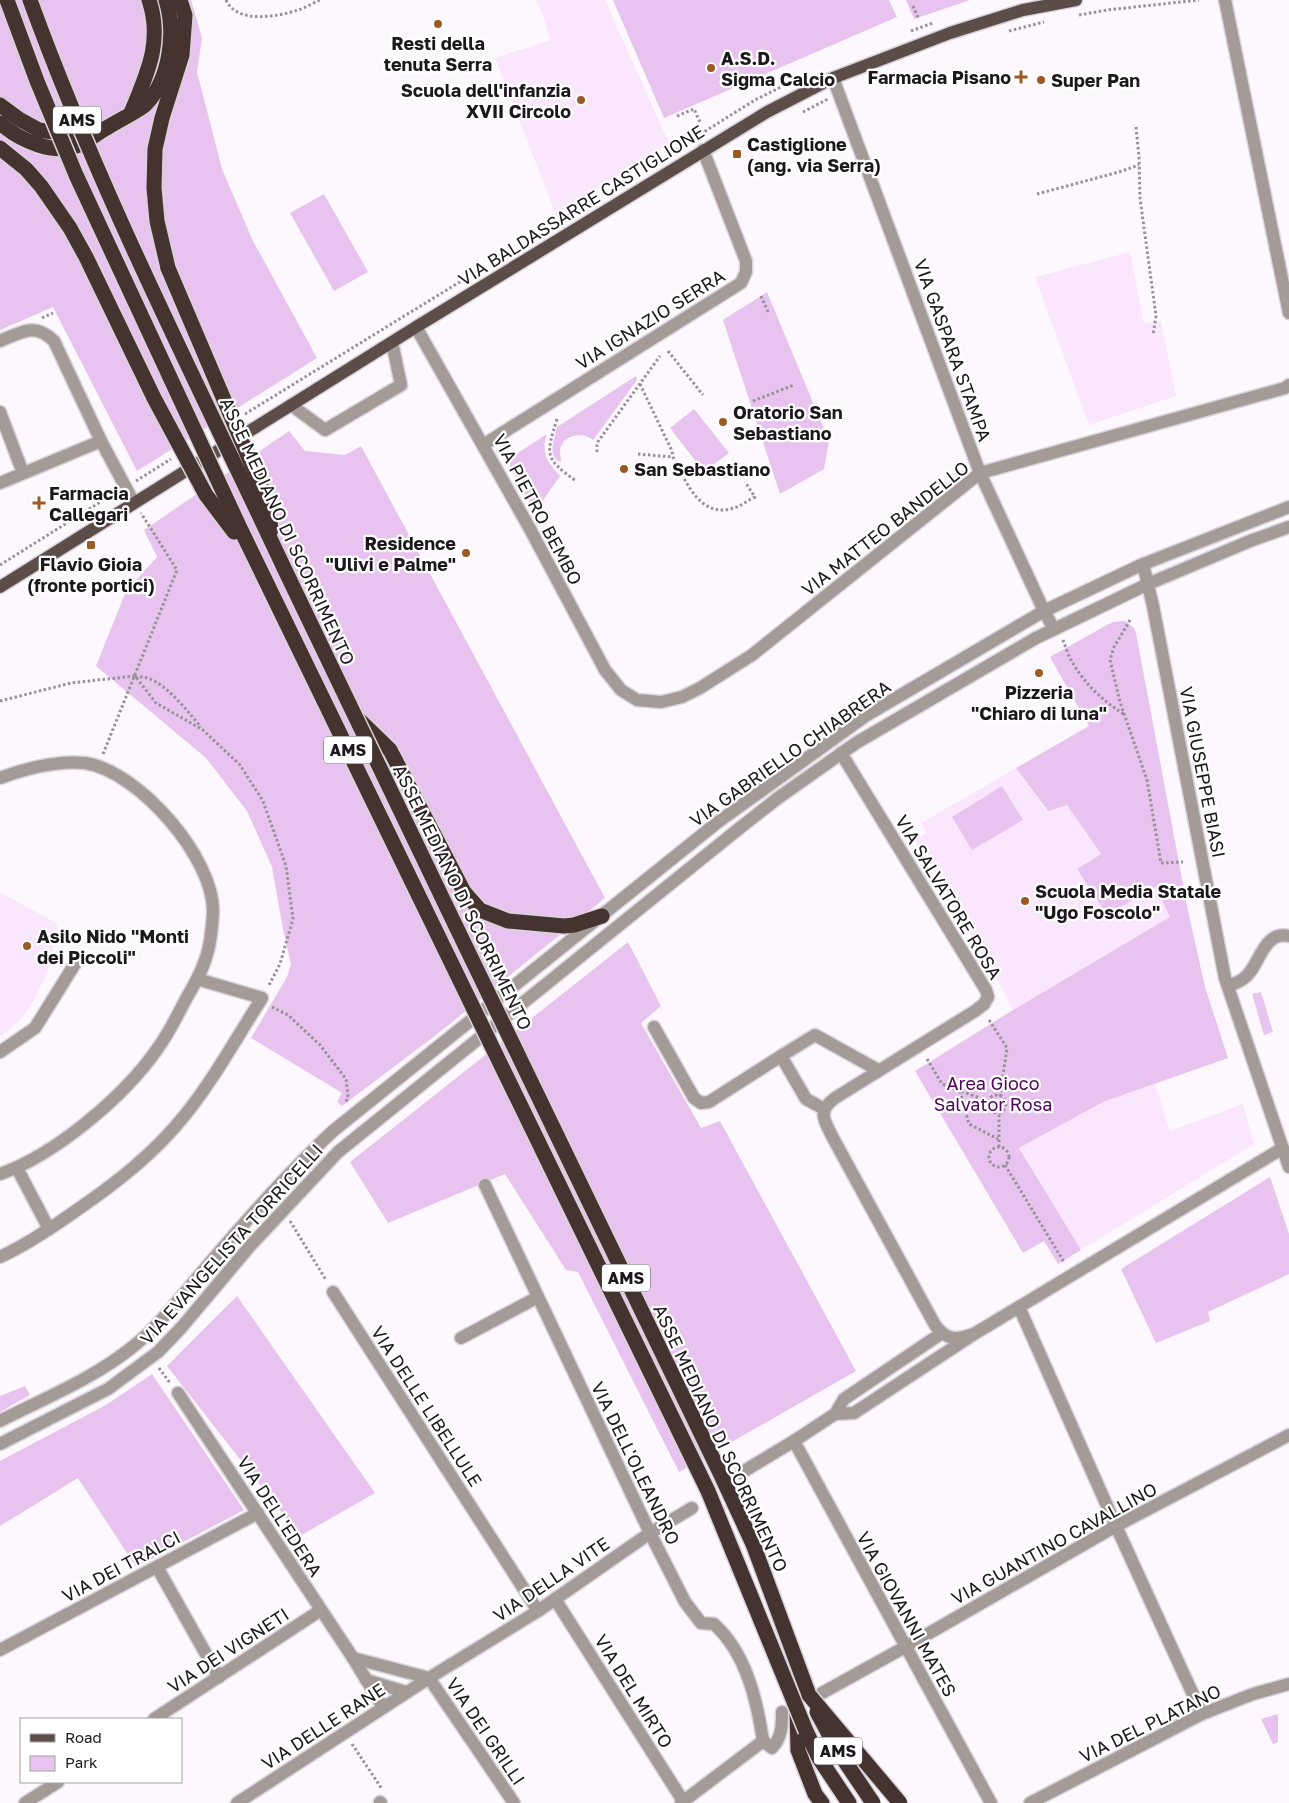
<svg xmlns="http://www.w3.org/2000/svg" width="1289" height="1803" viewBox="0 0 1289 1803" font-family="'Golos Text',sans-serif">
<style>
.built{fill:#fae7fe}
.green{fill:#e8c3ef}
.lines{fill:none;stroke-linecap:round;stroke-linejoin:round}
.minor-casing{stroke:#d9d4da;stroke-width:15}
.major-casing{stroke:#d9d4da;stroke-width:15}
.highway-casing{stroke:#d9d4da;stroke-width:18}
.path{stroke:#979298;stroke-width:3;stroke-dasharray:2.5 2.5;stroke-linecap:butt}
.minor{stroke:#a49a97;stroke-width:12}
.major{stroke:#5d4d49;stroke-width:12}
.highway{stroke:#44332e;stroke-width:15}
.highway-bridge-casing{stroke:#d9d4da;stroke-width:18;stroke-linecap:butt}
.highway-bridge{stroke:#44332e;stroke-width:15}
.poi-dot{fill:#9a5925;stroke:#fff;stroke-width:2}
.labels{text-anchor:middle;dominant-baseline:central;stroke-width:4.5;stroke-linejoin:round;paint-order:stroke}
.shield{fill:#fff;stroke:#5f5d60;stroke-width:1}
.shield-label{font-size:16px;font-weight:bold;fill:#1b171c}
.poi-label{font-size:18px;font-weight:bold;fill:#1b171c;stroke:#fff;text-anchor:start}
.street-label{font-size:18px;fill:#1b171c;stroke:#fff}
.park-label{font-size:18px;fill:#4f025c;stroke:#fff}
</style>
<rect width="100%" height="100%" fill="#fdf8fe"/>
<g class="built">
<path d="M536,0H605L669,143L556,215L495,58L550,40L543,15Z"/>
<path d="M1130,252L1144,323L1161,321L1176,396L1089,425L1035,277Z"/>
<path d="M1016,768L1047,811L1067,804L1101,854L1077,869L1107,915L1157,887L1170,917L1015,1010H1013L1007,997L915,839L926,833L921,823Z"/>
<path d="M0,892L58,924L49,969L31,1006L16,1024L0,1036Z"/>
<path d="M1155,1084L1170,1131L1243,1104L1254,1144L1081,1250L1019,1148L1103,1102Z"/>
</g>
<g class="green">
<path d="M0,0H191L202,38L197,72L222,169L252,239L317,358L137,471L53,307L0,330Z"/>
<path d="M613,0H889L897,17L664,118Z"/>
<path d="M906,0H970L914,19Z"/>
<path d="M324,194L368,272L334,291L290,213Z"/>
<path d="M767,292L829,441L824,469L780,494L723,320Z"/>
<path d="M636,376L637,380L593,440C584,432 566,434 561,446C559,451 561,457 561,462C546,457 555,439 557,427Z"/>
<path d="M694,409L729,453L704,472L670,428Z"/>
<path d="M289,431L305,451L345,455L361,446L605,898L436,1035L342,1106L337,1102L342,1093L251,1038L287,977L291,964L283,929L272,867L247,811L206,758L96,666L126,591L157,557L144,530Z"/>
<path d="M547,434C540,452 548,463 560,476L535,512L510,467V458Z"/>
<path d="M1125,621L1134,628L1136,633L1188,911L1205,987L1228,1058L1103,1102L1019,1148L1081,1250L1058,1264L1044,1241L1023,1253L915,1071L1013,1010L1170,917L1156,887L1107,915L1077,869L1101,854L1067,805L1048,811L1016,768L1089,726L1050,657L1105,626L1113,622Z"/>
<path d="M1002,786L1023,820L972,850L952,817Z"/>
<path d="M628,942L661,1006L641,1023L701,1128L720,1121L856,1371L679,1472L578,1272L566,1270L505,1174L388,1223L350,1162Z"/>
<path d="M1261,992L1273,1032L1264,1035L1252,994Z"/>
<path d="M1270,1177L1289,1234V1274L1208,1312L1210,1321L1156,1343L1121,1269Z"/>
<path d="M237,1296L375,1493L300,1536L167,1366Z"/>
<path d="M152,1374L244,1510L136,1567L78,1478L0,1526V1461L106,1405Z"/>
<path d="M25,1386L30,1395L0,1412V1396Z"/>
<path d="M1278,1714V1742L1273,1744L1261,1719Z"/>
</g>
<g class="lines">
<defs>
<g id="minor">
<path d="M1225,0L1289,313"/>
<path d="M833,78L980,473L1044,611L1054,629"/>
<path d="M416,327L530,529L605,670L621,690L637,700L661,702L682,697L700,688L752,655L980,473L1285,388L1289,385"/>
<path d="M0,341C22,332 35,322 54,341L101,441L134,503"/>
<path d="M291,405L325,430L401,385L392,342"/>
<path d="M0,412L23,473"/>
<path d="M483,445L741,283L746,272V261L703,150"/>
<path d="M0,483L101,441"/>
<path d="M1143,564L1153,606L1225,978L1289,1167"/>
<path d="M841,753L986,990L988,997L984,1004L975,1011L835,1098C816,1112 825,1121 833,1138L935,1325C947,1341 956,1340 974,1334"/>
<path d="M0,778C27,768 56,760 85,763C139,771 215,859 213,913C212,927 211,942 207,954C203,970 194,985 186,999C177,1016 169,1033 158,1048C125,1096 55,1155 0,1174"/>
<path d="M1228,986C1233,984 1239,982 1243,979C1260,968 1262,930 1289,936"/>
<path d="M654,1027L694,1098L701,1103L709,1102L781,1056"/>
<path d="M0,1052L35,1028L78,959"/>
<path d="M824,1109L806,1099L781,1056L815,1035L878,1070"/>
<path d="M17,1168L49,1229"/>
<path d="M485,1185L650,1533L685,1602L701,1623L714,1624C746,1653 757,1700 763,1741"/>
<path d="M0,1257C26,1245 50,1229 74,1212C115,1184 154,1154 185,1115C214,1079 237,1037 262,998L197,979"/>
<path d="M333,1292L538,1611"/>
<path d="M1019,1307L1116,1526L1202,1714"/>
<path d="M461,1338L538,1297"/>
<path d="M178,1393L353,1658L383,1707"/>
<path d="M835,1414L854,1413L974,1334L1283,1148"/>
<path d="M0,1421C45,1398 95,1378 135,1345C163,1322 185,1291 209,1264C248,1218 289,1172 333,1131L718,822L867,715L1044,611L1141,565L1289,507"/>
<path d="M794,1441L991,1803"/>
<path d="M0,1444L108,1389L158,1352L181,1328L250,1246L338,1152L741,827L778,798L856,743L1036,638L1148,584L1250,541L1289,527"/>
<path d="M741,1473L794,1441L835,1414L844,1399L942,1333"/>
<path d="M157,1567L219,1677"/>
<path d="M555,1599L683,1801"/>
<path d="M0,1650L258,1513"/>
<path d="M353,1658L429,1678"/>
<path d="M429,1678L514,1803"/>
<path d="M366,1680L406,1692"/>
<path d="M822,1693L905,1647L1116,1526L1289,1435"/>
<path d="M154,1719L321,1610"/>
<path d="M763,1741L772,1748C782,1737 782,1726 782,1712"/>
<path d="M380,1802L381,1803"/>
<path d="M25,1803L58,1782"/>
<path d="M237,1803L429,1678L538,1611L650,1533L692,1508"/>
<path d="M681,1803L763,1741"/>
<path d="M1030,1803L1202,1714L1253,1694L1289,1684"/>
</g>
<path id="major" d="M0,587L416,327L767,112L833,78L950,33L1023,10L1076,0"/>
<g id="highway">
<path d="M0,105L19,119L39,130L59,133L74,132L93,136"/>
<path d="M131,113C147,74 163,42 149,0"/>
<path d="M0,123C19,140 55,157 81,144C91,139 100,131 110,126C119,120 139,111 146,104C170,79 176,33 166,0"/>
<path d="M168,268L157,221L154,188L155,149L162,118L182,55L185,15L180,0"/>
<path d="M356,717L390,750L464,892L480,910L508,921L564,926L574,925L602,916"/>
<path d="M753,1544L809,1695"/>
<path d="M797,1711L798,1750L815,1794L822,1803"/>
<path d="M806,1731L819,1758L849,1803"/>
</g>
</defs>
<use href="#minor" class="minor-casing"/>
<use href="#major" class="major-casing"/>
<use href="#highway" class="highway-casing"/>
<g class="path">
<path d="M226,0C237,24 277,17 298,10C305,8 313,3 320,0"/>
<path d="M913,6L919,20"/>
<path d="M1079,15L1107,10L1199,0"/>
<path d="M911,31L933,23"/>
<path d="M1009,31L1044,22"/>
<path d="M803,112L828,99"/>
<path d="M677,116L694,109L700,122"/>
<path d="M1136,127L1139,157L1140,198L1156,316L1153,335"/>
<path d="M675,150L755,100L783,86"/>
<path d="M1037,194L1119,172L1139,165"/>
<path d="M761,296L768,312"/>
<path d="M42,318L53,313"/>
<path d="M668,351L703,395"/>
<path d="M640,384L672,451L673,457C686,481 699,519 734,508C741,506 748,500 755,497L745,482"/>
<path d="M753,401L794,385"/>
<path d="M245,414L484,267"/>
<path d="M557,419C546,455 544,458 576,481"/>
<path d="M597,452V443L660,356"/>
<path d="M638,454L673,457"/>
<path d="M136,481L171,459"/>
<path d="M0,565L113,494"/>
<path d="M1130,620L1114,647L1110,660L1120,702L1147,780L1161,863L1183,862"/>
<path d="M1063,640C1066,648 1069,658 1074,665C1086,685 1104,702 1124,714"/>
<path d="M135,677C139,677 143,677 147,678C166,683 189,713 201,727"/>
<path d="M0,701L71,683L135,676L156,703L203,730L240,765L263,801L286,866L293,919L280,964L268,987"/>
<path d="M103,754L177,570L141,513"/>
<path d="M272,1007L288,1015L320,1045L346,1079L348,1095L346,1103"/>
<path d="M989,1020L1007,1048L1000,1096"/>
<path d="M927,1059L942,1084L988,1101"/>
<path d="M960,1091L969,1124L998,1139"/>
<circle cx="997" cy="1104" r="9"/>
<path d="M999,1147V1113"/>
<circle cx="999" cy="1157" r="10"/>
<path d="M1005,1165L1064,1262"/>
<path d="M290,1221L326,1280"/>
<path d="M159,1368L170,1383"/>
<path d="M352,1744L382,1789"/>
</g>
<use href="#minor" class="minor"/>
<use href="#major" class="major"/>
<use href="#highway" class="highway"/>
<defs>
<g id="highway-bridge">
<path d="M7,0L37,81L76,175L240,528L708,1491L806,1731"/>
<path d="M30,0C101,195 196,380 284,568C428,871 576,1173 721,1475L753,1544"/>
<path d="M0,148L26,169L41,186L70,228L86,257L154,398L206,495L234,532"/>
<path d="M168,268L268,503L271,530"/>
<path d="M809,1695L900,1803"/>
<path d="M817,1712L838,1751L873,1803"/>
</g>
</defs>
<use href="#highway-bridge" class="highway-bridge-casing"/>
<use href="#highway-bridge" class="highway-bridge"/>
</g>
<g class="poi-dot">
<circle cx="438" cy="24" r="5"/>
<circle cx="711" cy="68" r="5"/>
<path d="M1018.5 69.5h5v5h5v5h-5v5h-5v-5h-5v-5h5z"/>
<circle cx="1041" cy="80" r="5"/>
<circle cx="581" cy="100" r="5"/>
<rect x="732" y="149" width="10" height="10" rx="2.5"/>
<circle cx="723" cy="422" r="5"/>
<circle cx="624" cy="469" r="5"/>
<path d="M36.5 495.5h5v5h5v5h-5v5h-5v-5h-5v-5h5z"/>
<rect x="86" y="540" width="10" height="10" rx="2.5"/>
<circle cx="466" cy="553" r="5"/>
<circle cx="1039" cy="673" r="5"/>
<circle cx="1025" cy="901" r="5"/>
<circle cx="27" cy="946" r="5"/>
</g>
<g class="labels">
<g class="shield">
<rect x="53" y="106.5" width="48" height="27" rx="4"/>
<rect x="324" y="736.5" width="48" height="27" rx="4"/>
<rect x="602" y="1264.5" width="48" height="27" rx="4"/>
<rect x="814" y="1737.5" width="48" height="27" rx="4"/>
</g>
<g class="shield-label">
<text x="77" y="120">AMS</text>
<text x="348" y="750">AMS</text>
<text x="626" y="1278">AMS</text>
<text x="838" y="1751">AMS</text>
</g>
<g class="poi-label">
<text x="438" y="43" text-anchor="middle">Resti della<tspan x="438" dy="21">tenuta Serra</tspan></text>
<text x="721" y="58">A.S.D.<tspan x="721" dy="21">Sigma Calcio</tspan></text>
<text x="1011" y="77" text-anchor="end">Farmacia Pisano</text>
<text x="1051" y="80">Super Pan</text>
<text x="571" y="90" text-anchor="end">Scuola dell'infanzia<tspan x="571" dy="21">XVII Circolo</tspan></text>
<text x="747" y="144">Castiglione<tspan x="747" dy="21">(ang. via Serra)</tspan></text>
<text x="733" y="412">Oratorio San<tspan x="733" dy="21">Sebastiano</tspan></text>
<text x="634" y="469">San Sebastiano</text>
<text x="49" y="493">Farmacia<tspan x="49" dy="21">Callegari</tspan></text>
<text x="456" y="543" text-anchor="end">Residence<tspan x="456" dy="21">"Ulivi e Palme"</tspan></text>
<text x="91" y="564" text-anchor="middle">Flavio Gioia<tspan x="91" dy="21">(fronte portici)</tspan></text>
<text x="1039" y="692" text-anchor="middle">Pizzeria<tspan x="1039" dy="21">"Chiaro di luna"</tspan></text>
<text x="1035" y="891">Scuola Media Statale<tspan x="1035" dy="21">"Ugo Foscolo"</tspan></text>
<text x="37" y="936">Asilo Nido "Monti<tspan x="37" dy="21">dei Piccoli"</tspan></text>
</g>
<g class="street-label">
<text transform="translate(581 205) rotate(-32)">VIA BALDASSARRE CASTIGLIONE</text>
<text transform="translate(650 319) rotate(-32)">VIA IGNAZIO SERRA</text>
<text transform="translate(953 350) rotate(70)">VIA GASPARA STAMPA</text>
<text transform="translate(538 509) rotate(62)">VIA PIETRO BEMBO</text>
<text transform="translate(885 528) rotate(-38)">VIA MATTEO BANDELLO</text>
<text transform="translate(288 531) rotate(65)">ASSE MEDIANO DI SCORRIMENTO</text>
<text transform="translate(790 753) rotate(-35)">VIA GABRIELLO CHIABRERA</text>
<text transform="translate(1203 772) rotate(79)">VIA GIUSEPPE BIASI</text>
<text transform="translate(463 897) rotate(64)">ASSE MEDIANO DI SCORRIMENTO</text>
<text transform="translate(949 897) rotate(59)">VIA SALVATORE ROSA</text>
<text transform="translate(231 1244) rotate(-48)">VIA EVANGELISTA TORRICELLI</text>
<text transform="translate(427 1406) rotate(57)">VIA DELLE LIBELLULE</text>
<text transform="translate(721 1438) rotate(65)">ASSE MEDIANO DI SCORRIMENTO</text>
<text transform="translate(636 1463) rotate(64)">VIA DELL'OLEANDRO</text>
<text transform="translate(280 1516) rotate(57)">VIA DELL'EDERA</text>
<text transform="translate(1054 1543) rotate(-29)">VIA GUANTINO CAVALLINO</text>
<text transform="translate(121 1566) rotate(-28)">VIA DEI TRALCI</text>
<text transform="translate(551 1579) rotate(-34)">VIA DELLA VITE</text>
<text transform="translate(907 1614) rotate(61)">VIA GIOVANNI MATES</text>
<text transform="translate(228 1650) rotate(-33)">VIA DEI VIGNETI</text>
<text transform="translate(634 1691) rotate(58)">VIA DEL MIRTO</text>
<text transform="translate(1150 1723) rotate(-26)">VIA DEL PLATANO</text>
<text transform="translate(323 1726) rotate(-33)">VIA DELLE RANE</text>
<text transform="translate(486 1731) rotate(56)">VIA DEI GRILLI</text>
</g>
<g class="park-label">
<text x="993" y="1083">Area Gioco<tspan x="993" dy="21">Salvator Rosa</tspan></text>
</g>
</g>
<rect x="20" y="1718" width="162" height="65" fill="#ffffff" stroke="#a4a2a4"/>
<rect x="30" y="1734" width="25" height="8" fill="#5d4d49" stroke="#a4a2a4"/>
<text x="65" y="1743" font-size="15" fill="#1b171c">Road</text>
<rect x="30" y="1756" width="25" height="15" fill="#e8c3ef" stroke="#a4a2a4"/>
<text x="65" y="1768" font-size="15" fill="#1b171c">Park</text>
</svg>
